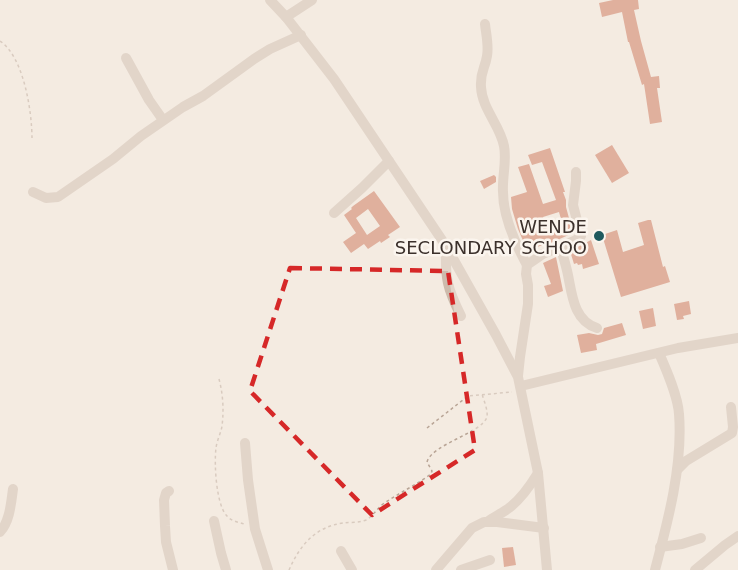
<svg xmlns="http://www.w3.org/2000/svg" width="738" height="570" viewBox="0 0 738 570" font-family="'DejaVu Sans',sans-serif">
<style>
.building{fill:#c8694b;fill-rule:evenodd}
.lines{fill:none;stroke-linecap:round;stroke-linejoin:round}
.path{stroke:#b9a596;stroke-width:1.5;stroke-dasharray:3 3;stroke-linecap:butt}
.minor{stroke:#cdbbac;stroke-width:10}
.marked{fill:none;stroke:#d62828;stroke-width:4.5;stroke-dasharray:12 8;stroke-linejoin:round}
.poi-dot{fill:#1f5a5e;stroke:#fbf5ee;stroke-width:2}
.labels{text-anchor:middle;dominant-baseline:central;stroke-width:5;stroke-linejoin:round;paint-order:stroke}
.poi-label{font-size:18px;fill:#3b302b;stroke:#fbf5ee;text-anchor:end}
</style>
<rect width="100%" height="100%" fill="#f4ebe1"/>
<g class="building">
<path d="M613,0H638L639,9L634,10L641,41L651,77L659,76L660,88H657L662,122L650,124L644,84L642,85L629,42H628L622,12L602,17L599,3Z"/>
<path d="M612,145L629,173L612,183L595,155Z"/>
<path d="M550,148L565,192H563L566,200V207L573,233L553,242L527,250L518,229L512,209L511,197L527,192L518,167L529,164L543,204L556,200L542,162L532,165L528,155ZM559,212L563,226L547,230L543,217Z"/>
<path d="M494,175L496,177V182L484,189L480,181Z"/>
<path d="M374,191L400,227L388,235L390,237L381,243L380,241L368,249L364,244L351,253L343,242L356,233L344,215L352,209L351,208L353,206ZM368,209L380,226L367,235L356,218Z"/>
<path d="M648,220H651L663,267L665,266L670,282L621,297L602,235L617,230L623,252L644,245L638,223Z"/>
<path d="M591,240L599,264L583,269L582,264L578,265L577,263L574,264L570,251Z"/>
<path d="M556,257L563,291L548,297L544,286L551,284L543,263Z"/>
<path d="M689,301L691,314L683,316L684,319L677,320L674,304Z"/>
<path d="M653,308L656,326L643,329L639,311Z"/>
<path d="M622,323L626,335L596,344L597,350L581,353L577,335L589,333L598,335L602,334L604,328Z"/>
<path d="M513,547L516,565L504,567L502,548Z"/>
</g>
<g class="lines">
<g class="path">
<path d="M0,41C24,57 32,112 32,139"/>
<path d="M219,379C223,394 224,410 222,426C221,433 217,440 216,448C214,463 216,505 227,516C231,521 238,522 244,524"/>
<path d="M427,428L468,396L512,392"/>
<path d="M289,570C300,545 315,527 343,523C350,522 359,523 366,520C373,516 377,509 383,504C399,493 416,485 431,474L432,471L427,462C432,444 482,433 487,417C488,410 484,401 482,394"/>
</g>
<g class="minor">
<path d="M270,0L286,17L334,79L446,246L496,335L518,377L538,473L547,570"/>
<path d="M286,17L312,0"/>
<path d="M485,24C486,34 489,46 487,56C485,69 480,71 481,87C482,109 500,125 504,146C507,161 502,177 503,192C503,217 515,243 527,265"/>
<path d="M126,58L149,100L163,120"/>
<path d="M33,192L46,198L58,197L113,159L141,136L183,107L203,96L254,59L270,49L301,35"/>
<path d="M334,213L362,188L389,161"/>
<path d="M560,246C563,256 566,265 568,275C572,295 574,321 597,328"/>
<path d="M446,247C445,278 447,288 461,316"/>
<path d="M518,376L520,357L528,304V285L526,274L527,265L543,254L576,240L581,236L573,205L576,181V172"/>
<path d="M521,386L678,348L738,338"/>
<path d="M245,443L248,480L255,529L268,570"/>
<path d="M677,470L686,461L732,433L733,427L731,407"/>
<path d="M169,491L166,493L164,500L165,526L166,542L173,570"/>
<path d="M214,521L221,553L226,570"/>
<path d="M487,522C494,517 502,513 509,508C521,499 530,486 538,473"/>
<path d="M0,532C10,521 11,503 13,489"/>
<path d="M660,547L682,544L701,538"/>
<path d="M341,551L352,570"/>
<path d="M436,570L472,528L484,522H497L544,528"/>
<path d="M461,570L490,560"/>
<path d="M655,570C668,521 683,465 679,414C678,396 666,369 659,353"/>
<path d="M695,570L725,545L738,536"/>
</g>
</g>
<path d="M0 0H738V570H0ZM290,268L448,271L475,450L372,515L250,391Z" fill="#f4ebe1" fill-opacity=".55" fill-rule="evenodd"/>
<path class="marked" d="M290,268L448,271L475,450L372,515L250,391Z"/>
<circle class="poi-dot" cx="599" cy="236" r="6"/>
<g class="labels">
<g class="poi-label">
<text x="587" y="226">WENDE<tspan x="587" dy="21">SECLONDARY SCHOO</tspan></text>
</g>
</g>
</svg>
